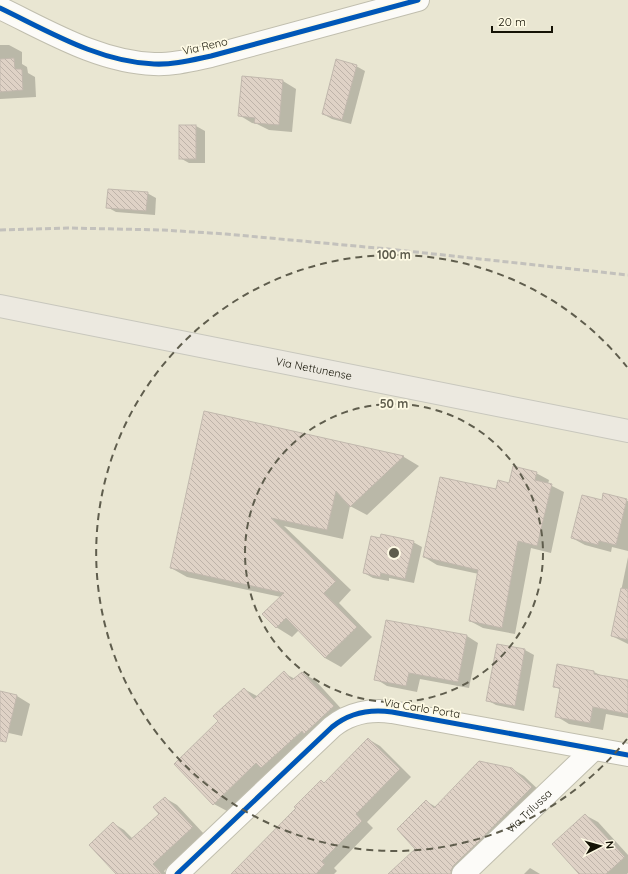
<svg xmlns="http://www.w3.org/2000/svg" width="628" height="874" viewBox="0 0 628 874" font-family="Quicksand,sans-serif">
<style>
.shadow{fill:#0003}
.building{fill:url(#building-back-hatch);stroke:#c1b8ad}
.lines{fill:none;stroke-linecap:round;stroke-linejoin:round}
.minor-casing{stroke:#c0beae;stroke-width:24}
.primary-casing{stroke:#c8c7bd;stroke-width:24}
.minor{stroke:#fcfbf8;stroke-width:22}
.primary{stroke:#ece9e0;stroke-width:22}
.rail{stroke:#c3c1bc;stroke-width:3;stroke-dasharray:6 3;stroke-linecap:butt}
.cycleway-casing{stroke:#fefae4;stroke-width:8}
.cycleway{stroke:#0057b8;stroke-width:5}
.ring{fill:none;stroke:#5f5d4d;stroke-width:2;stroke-dasharray:7 5}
.labels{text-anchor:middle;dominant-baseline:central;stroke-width:3.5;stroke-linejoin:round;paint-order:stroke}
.street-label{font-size:11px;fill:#151306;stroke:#fefae4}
.centre{fill:#5f5d4d;stroke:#fefae4;stroke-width:2}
.ring-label{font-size:12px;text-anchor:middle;font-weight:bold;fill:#5f5d4d;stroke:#fefae4;stroke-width:3.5;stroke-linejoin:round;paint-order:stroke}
</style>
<defs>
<pattern id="building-back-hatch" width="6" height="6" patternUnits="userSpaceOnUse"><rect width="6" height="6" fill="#dfd2c6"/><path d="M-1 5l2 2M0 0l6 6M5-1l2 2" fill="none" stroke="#beb3a9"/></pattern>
</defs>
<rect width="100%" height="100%" fill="#e9e6d2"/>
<g class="shadow">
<path d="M0,45H9L22,52V64L27,67L28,73L35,77L36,97L0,99Z"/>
<path d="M356,66L365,71L351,124L332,119L323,114Z"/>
<path d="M242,77L283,81L296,89L292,132L269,130L257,124L252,123L239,115Z"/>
<path d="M196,126L205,131V163H189L180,158Z"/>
<path d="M147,193L156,198L155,215L116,212L107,207Z"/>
<path d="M205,413L404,457L419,466L367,515L350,506L343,539L284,526L351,590L339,603L372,637L341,667L325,658L299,630L292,637L276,627L281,597L187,577L171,568Z"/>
<path d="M536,473L549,480L548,484L564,492L551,553L531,548L515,634L483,628L470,621L479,574L437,565L424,557L497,490Z"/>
<path d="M604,495L628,501V551L612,547L611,552L585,545L572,538L603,502Z"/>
<path d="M413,542L422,547L414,583L389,578V581L373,578L364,573Z"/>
<path d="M628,557V644L612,636Z"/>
<path d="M387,621L467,636L478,643L469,688L420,679L417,692L387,686L376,679Z"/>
<path d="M497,645L525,650L534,655L524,711L496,705L487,700Z"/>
<path d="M558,665L594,672L602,676L628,681V718L606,714L603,730L569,724L556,716L561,690L554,686Z"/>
<path d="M284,673L295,679L302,673L315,680L346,714L274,775L268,772L227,811L214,804L219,721L244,689L257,696Z"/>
<path d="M0,692L17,696L30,704L22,736L0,731Z"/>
<path d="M368,739L380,746L411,777L367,822L373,828L334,868L337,871L334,874H263L298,808L321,781L325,783Z"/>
<path d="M512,769L524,776L543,794L465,874H390L417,849L426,801L436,807Z"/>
<path d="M165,798L177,805L204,834L164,871L166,874H118L113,823L124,830L133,839L161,814Z"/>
<path d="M585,815L598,822L628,855V873L627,874H581Z"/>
<path d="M530,868L540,874H524Z"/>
</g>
<g class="building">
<path d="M14,58L15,69H22L23,90L0,92V59Z"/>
<path d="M336,59L357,65L342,120L322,114Z"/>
<path d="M242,76L283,80L279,125L254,123L255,118L238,116Z"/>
<rect x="179" y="125" width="17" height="34"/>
<path d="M108,189L148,192L146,211L106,208Z"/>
<path d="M204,411L404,456L350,507L336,491L327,530L271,518L336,581L324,593L357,627L325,658L286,618L276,628L262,614L284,593L170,568Z"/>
<path d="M513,466L537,472L535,480L552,484L537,546L518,541L502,628L469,621L478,570L423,557L440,477L496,489L498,480L509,483Z"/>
<path d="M603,493L627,499L616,545L599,541L598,545L571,538L582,495L602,500Z"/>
<path d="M381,534L414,541L405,579L381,573L380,577L363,573L371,536L380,538Z"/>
<path d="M621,588L628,589V640L611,636Z"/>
<path d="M386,620L467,635L458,682L409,673L406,686L374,680Z"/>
<path d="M497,644L525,649L515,706L486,701Z"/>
<path d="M557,664L594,671V674L628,680V714L593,707L590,723L555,717L560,688L553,687Z"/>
<path d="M284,671L292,680L302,672L334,706L304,734L302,731L261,768L256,763L213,805L174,764L218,721L213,716L244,688L254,699Z"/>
<path d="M0,691L17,695L6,742L0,741Z"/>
<path d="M368,738L400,769L356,814L362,821L322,861L325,864L316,874H231L296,808L294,807L321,780L324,783Z"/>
<path d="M479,761L512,768L532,787L479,841L454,865L451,870V874H388L415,849L397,829L426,800L434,808Z"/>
<path d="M165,797L193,827L153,864L162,874H116L89,845L113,822L130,840L159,814L153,807Z"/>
<path d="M585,814L625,857L606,874H579L552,844Z"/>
</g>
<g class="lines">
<defs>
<g id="minor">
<path d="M0,8C48,31 99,62 154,64C173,65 192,60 211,56L418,0"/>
<path d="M177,874L332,727C349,713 371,709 392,712L628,755"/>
<path id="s1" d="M463,874L594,749"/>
</g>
<g id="primary">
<path id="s2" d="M0,306L628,431"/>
</g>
</defs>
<use href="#minor" class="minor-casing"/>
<use href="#primary" class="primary-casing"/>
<use href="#minor" class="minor"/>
<use href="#primary" class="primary"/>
<path class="rail" d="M0,230L68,228L163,230L226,234L388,249L628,275"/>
<defs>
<g id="cycleway">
<path d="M0,8C48,31 99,62 154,64C173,65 192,60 211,56L418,0"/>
<path d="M177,874L332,727C349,713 371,709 392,712L628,755"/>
</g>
</defs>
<use href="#cycleway" class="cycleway-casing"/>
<use href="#cycleway" class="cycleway"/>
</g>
<g class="ring">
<circle cx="394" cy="553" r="149"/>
<path d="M627 739A298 298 0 1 1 627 367"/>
</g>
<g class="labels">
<g class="street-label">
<text transform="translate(205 46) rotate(-13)">Via Reno</text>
<text stroke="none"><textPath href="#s2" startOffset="320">Via Nettunense</textPath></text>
<text transform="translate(422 708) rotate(9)">Via Carlo Porta</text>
<text stroke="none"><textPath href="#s1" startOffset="91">Via Trilussa</textPath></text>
</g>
</g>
<circle cx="394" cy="553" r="6" class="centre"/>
<g class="ring-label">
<text x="394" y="259">100 m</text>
<text x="394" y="408">50 m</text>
</g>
<g transform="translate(600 846) rotate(84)" stroke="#fefae4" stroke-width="3" paint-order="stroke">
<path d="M0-3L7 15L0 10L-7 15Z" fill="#151306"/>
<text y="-6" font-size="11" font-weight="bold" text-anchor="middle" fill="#151306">N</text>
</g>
<path d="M492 26v6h60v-6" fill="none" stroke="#151306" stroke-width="2"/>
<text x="498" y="26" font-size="12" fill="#151306" stroke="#fefae4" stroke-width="3" paint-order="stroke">20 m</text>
</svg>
